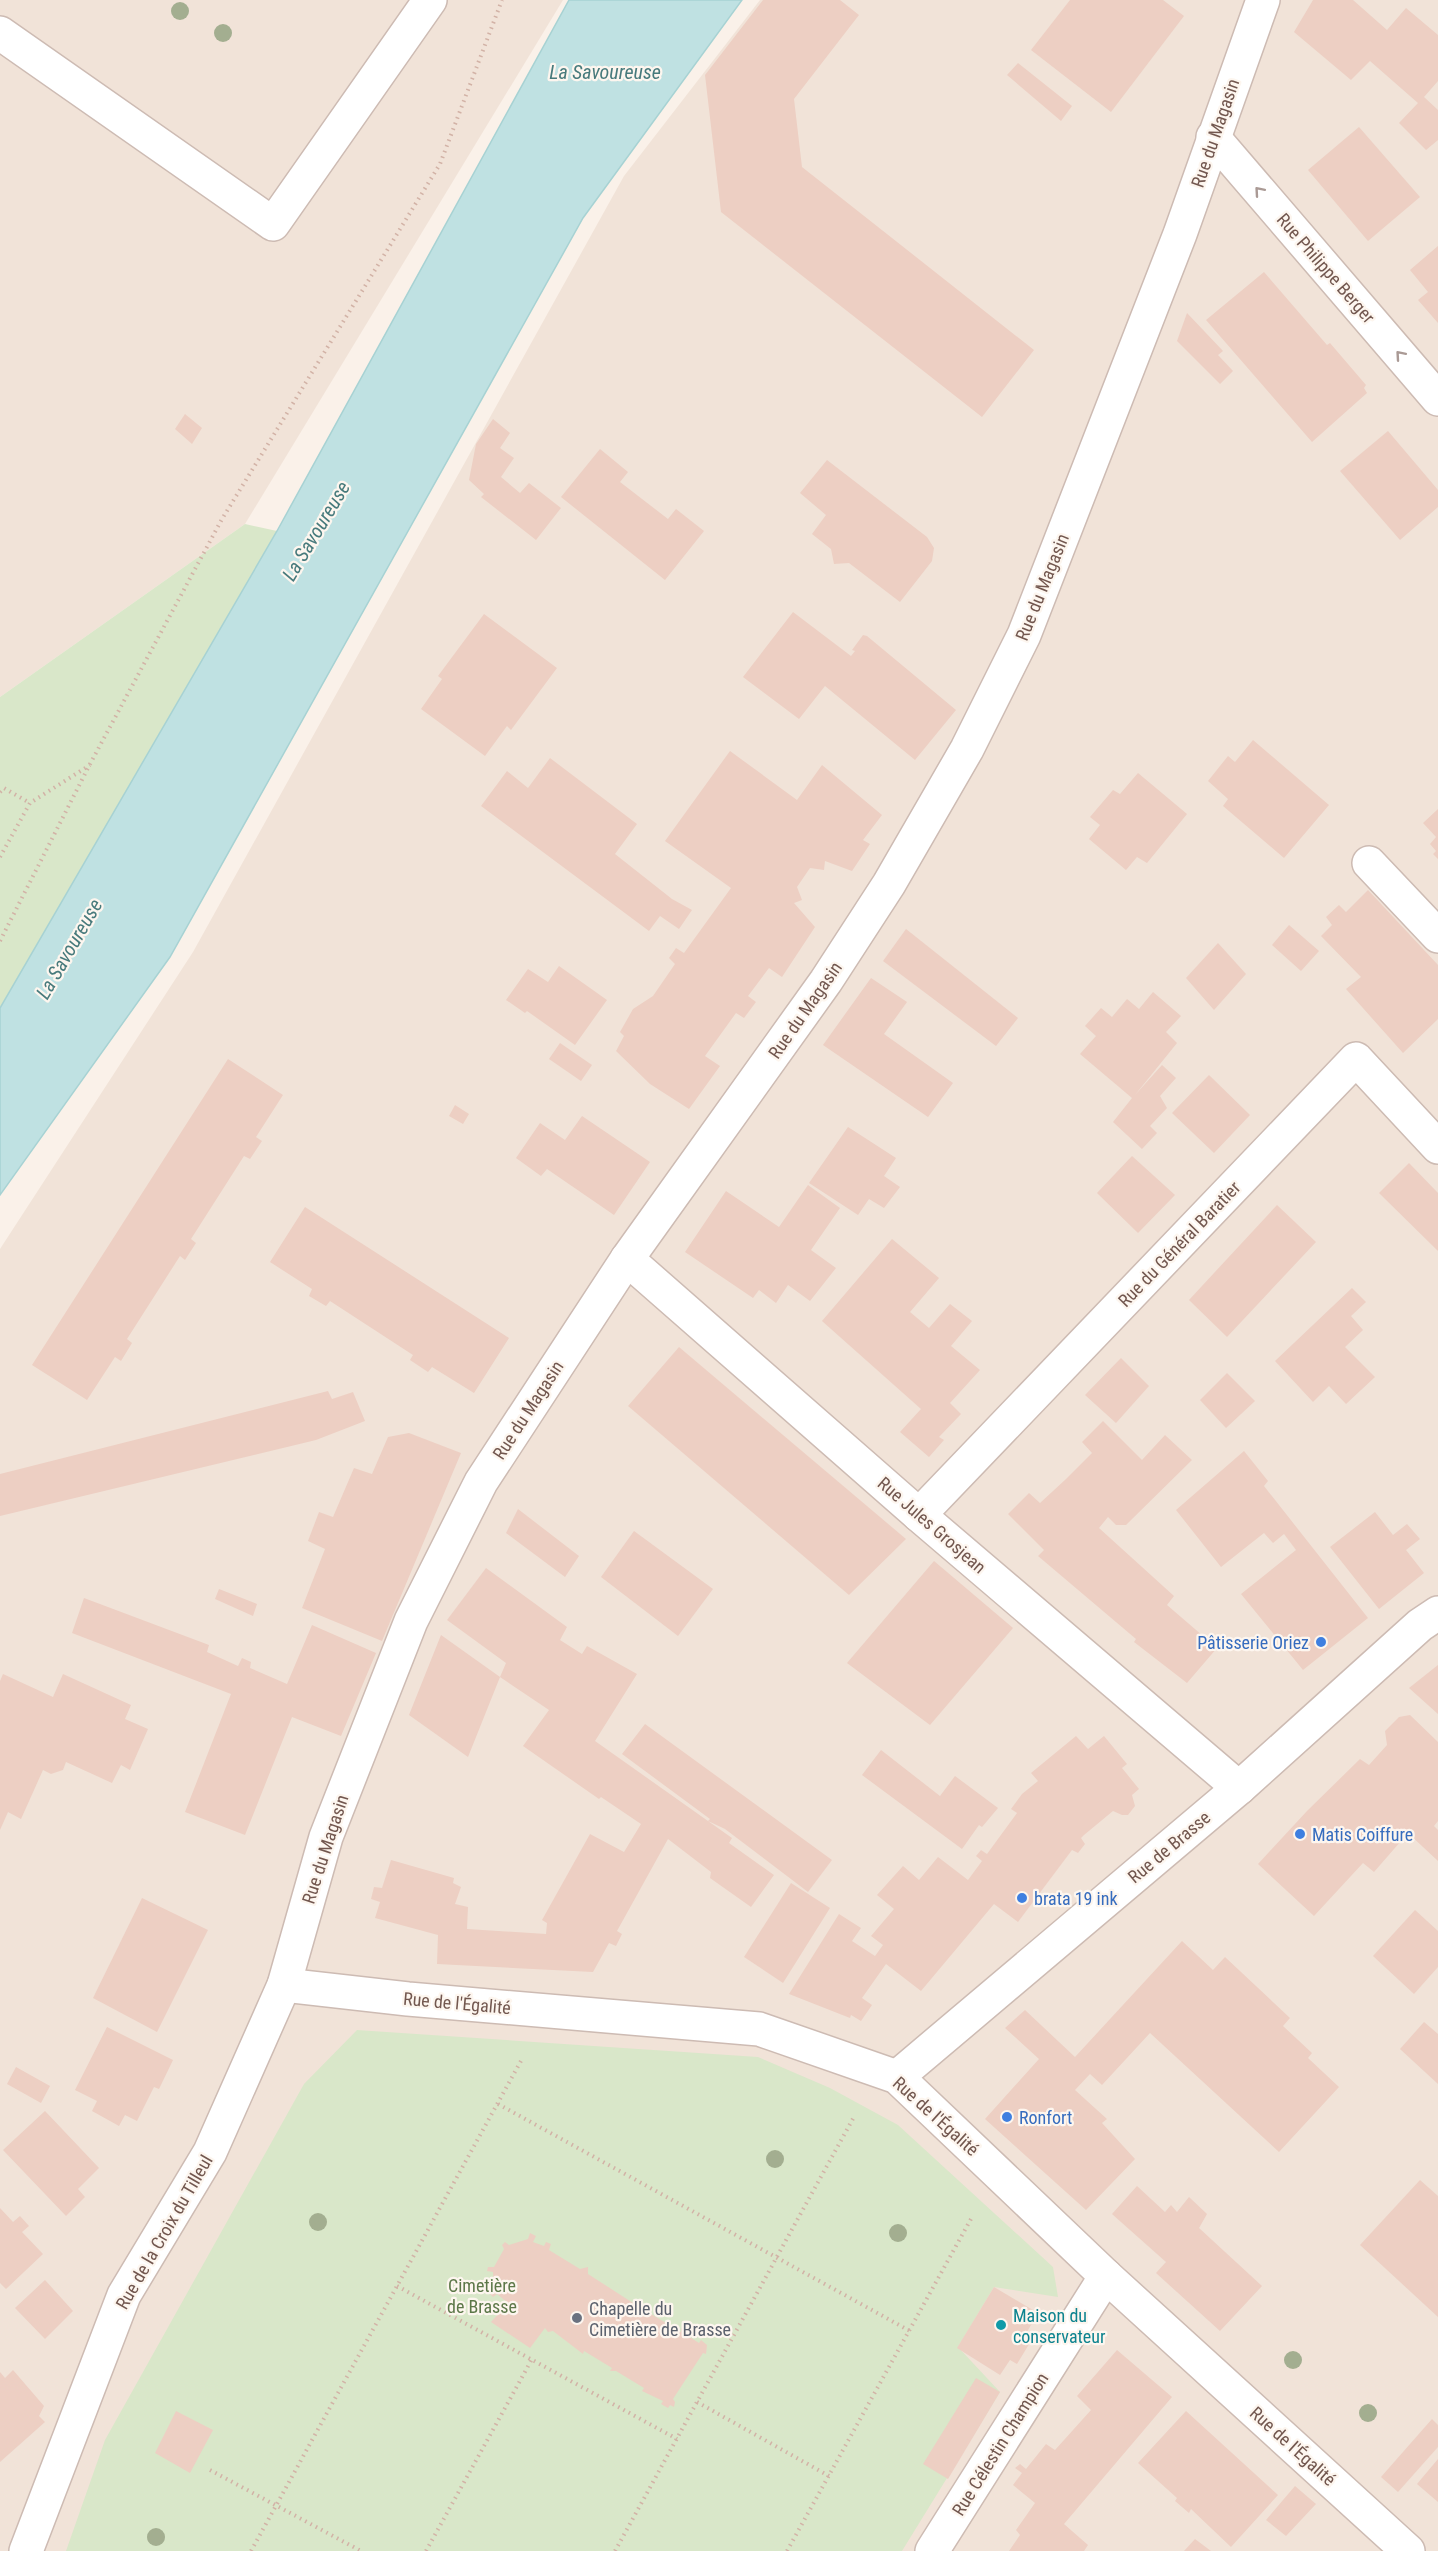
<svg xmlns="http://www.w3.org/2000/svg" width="1438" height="2551" viewBox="0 0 1438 2551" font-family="'Roboto Condensed',sans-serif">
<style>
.residential{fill:#f1e3d8}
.green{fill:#d9e7c9}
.water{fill:#bfe1e2;stroke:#a7d2d3;stroke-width:1.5}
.building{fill:#edcfc3}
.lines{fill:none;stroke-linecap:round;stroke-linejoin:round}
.minor-casing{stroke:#cdbbb3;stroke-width:36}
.path{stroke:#d2b2a6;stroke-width:4;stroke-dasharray:1.5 4.5;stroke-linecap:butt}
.minor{stroke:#fff;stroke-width:33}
.tree{fill:#a3ae90}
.oneway{stroke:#aa9a95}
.shop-dot{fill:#3f7fe0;stroke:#fdf6ef;stroke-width:2}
.worship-dot{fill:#6b7280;stroke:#fdf6ef;stroke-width:2}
.culture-dot{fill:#0f9aa8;stroke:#fdf6ef;stroke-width:2}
.labels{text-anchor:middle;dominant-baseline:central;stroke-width:4.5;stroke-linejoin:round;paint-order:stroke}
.street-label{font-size:18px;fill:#72574f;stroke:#fdf6ef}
.shop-label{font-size:18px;fill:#366cbe;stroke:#fdf6ef;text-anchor:start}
.park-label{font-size:18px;fill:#5c7748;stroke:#fdf6ef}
.worship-label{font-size:18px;fill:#5b616d;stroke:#fdf6ef;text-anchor:start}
.culture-label{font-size:18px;fill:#0d838f;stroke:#fdf6ef;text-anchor:start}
.water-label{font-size:20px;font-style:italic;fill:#477a7c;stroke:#fdf6ef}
</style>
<rect width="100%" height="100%" fill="#faf1e9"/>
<g class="residential">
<path d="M0,0H563L245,524L0,697Z"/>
<path d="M760,0H1438V2551H0V1249L193,952L624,176Z"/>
</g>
<g class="green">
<path d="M245,524L277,531L0,1008V697Z"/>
<path d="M357,2030L758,2057L830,2088L898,2125L1053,2267L1058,2297L994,2287L958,2347L1000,2392L902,2551H66L105,2440L304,2084Z"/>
</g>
<path class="water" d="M569,0H742L583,218L170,957L0,1195V1008L277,531Z"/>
<g class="building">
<path d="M763,0H840L859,15L794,99L802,167L1034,350L982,417L721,212L705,75Z"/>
<path d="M1070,0H1163L1184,16L1111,112L1031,50Z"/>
<path d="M1313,0H1353L1387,30L1406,8L1438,35V81L1424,97L1438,110V140L1426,150L1399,123L1418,103L1370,61L1351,80L1294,32Z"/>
<path d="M1018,63L1072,106L1061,121L1007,75Z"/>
<path d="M1359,127L1420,197L1368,241L1308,170Z"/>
<path d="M1438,246V323L1418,300L1428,292L1410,270Z"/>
<path d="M1264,272L1327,345L1330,343L1366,385L1364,388L1367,393L1312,442L1206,320Z"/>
<path d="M1187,313L1223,351L1218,355L1233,371L1220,384L1177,341Z"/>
<path d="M185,414L202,428L192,444L175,429Z"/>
<path d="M493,419L510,433L500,448L514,458L501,477L520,493L529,483L561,508L536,540L481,497L484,494L469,480L476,444Z"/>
<path d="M1388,431L1438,490V507L1400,540L1340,471Z"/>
<path d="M600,449L628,472L620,482L668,519L676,509L704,531L665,580L561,497Z"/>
<path d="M827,460L927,537L934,548L932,561L900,602L849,563L834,564L831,549L812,534L826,515L800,493Z"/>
<path d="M793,612L851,656L855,651L852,650L863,635L867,636L956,710L915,760L825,686L799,719L743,677Z"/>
<path d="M484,614L557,668L511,730L507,726L485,756L421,709L442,679L438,676Z"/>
<path d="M1253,740L1329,805L1284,858L1223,806L1228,799L1208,781L1228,756L1235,762Z"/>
<path d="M730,751L797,800L822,765L882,815L863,840L870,844L852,871L825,861L824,870L810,868L797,887L802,900L794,903L815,927L782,977L769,968L748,996L756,1002L744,1018L736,1013L705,1056L720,1066L689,1109L650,1084L616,1051L624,1036L620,1032L633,1009L653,996L675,964L669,958L676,948L684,953L731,888L665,841Z"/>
<path d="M550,758L637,824L615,854L672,899L692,910L679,929L660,916L649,931L481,806L507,771L528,788Z"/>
<path d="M1138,773L1187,814L1147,863L1137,857L1126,870L1089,839L1100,825L1090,817L1113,790L1120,794Z"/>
<path d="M1438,809V859L1433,854L1436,851L1430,844L1436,837L1423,823Z"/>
<path d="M1368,890L1438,965V1019L1403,1053L1346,989L1361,977L1321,936L1332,925L1326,917L1339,905L1346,912Z"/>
<path d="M1289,925L1319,951L1301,971L1272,945Z"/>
<path d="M906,929L1018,1018L996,1046L883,961Z"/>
<path d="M1218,943L1246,974L1214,1010L1186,978Z"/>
<path d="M559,966L607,1000L575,1045L527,1011L525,1013L506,1000L528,969L548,982Z"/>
<path d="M871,978L907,1002L884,1034L953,1083L928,1117L823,1045Z"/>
<path d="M1153,992L1181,1016L1166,1032L1177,1043L1135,1095L1162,1065L1176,1078L1160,1096L1167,1108L1150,1126L1157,1133L1142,1149L1113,1122L1132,1098L1080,1054L1096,1036L1085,1026L1101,1008L1112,1017L1127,999L1139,1009Z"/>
<path d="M560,1043L592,1065L581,1081L549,1059Z"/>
<path d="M228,1059L283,1095L256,1137L262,1141L250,1159L244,1156L191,1239L196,1243L185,1260L180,1256L127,1339L132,1343L121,1361L115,1357L87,1400L32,1365Z"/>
<path d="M1209,1075L1250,1115L1214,1153L1172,1113Z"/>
<path d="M455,1105L469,1114L463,1124L449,1116Z"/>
<path d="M582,1116L650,1162L614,1215L547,1169L541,1176L516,1158L540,1123L565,1140Z"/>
<path d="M848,1127L896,1158L884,1176L900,1187L884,1208L869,1199L858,1215L809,1183Z"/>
<path d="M1132,1156L1175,1195L1138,1233L1097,1193Z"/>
<path d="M1409,1163L1438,1193V1251L1379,1193Z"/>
<path d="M808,1185L840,1208L811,1250L836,1268L810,1301L788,1285L776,1303L759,1290L753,1298L685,1252L726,1191L779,1227Z"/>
<path d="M1277,1205L1316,1242L1227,1337L1189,1300Z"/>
<path d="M305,1207L509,1338L474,1393L432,1367L428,1372L410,1360L413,1355L330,1301L326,1306L309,1296L312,1289L270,1262Z"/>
<path d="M892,1239L939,1278L910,1312L929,1328L950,1304L972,1321L951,1346L980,1370L950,1403L961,1414L939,1437L944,1440L929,1457L900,1432L921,1409L822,1321Z"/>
<path d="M1352,1288L1366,1302L1351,1316L1363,1330L1345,1347L1375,1377L1346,1404L1329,1386L1313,1402L1275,1361Z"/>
<path d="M679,1347L906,1539L849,1595L628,1406Z"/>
<path d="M1121,1358L1149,1386L1116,1423L1085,1395Z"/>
<path d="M1227,1373L1255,1401L1226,1428L1200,1400Z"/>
<path d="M328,1391L332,1399L353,1392L365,1421L316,1440L0,1516V1474Z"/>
<path d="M1103,1421L1142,1460L1165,1435L1192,1460L1126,1525H1116L1108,1517L1099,1528L1174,1596L1167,1605L1217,1648L1187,1683L1134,1642L1136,1639L1038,1556L1044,1550L1008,1514L1029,1493L1040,1503L1066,1479L1092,1453L1082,1442Z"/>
<path d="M409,1433L461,1453L382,1641L302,1608L325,1549L308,1541L319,1512L333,1517L354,1468L372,1474L388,1437Z"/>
<path d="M1244,1451L1268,1481L1264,1486L1368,1618L1303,1670L1241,1594L1296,1550L1284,1534L1273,1543L1264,1533L1221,1567L1176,1510Z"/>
<path d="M518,1509L579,1556L565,1577L506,1533Z"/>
<path d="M1375,1512L1393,1535L1407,1524L1420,1539L1406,1550L1424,1573L1379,1609L1330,1547Z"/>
<path d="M634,1531L713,1589L678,1636L601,1577Z"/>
<path d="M934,1561L1013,1628L930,1725L847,1663Z"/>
<path d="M486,1568L567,1627L560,1640L582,1654L587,1646L637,1674L595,1741L708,1821L710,1819L622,1754L645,1724L832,1860L808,1892L725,1829L708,1821L732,1838L729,1843L774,1875L751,1907L710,1878L711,1872L668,1839L617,1931L622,1934L616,1946L609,1943L593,1972L437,1964L438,1935L375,1918L380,1902L371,1899L374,1887L382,1888L391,1860L454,1878L453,1883L461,1887L455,1904L468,1907L467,1929L546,1934L547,1923L542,1920L590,1834L624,1852L641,1824L601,1797L599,1799L523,1746L549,1710L500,1677L506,1663L447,1620Z"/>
<path d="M219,1589L257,1604L253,1616L215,1599Z"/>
<path d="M84,1598L209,1645L207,1652L238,1666L242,1658L251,1662L250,1668L287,1684L312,1625L376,1653L341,1736L292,1717L245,1835L185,1812L231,1694L72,1633Z"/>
<path d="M441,1635L500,1677L468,1757L409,1715Z"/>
<path d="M1438,1665V1714L1409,1688Z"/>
<path d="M3,1674L53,1697L63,1674L131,1705L125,1719L148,1729L130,1770L121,1765L112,1783L66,1762L63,1770L51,1774L43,1770L21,1819L8,1812L0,1830V1681Z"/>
<path d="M1410,1715L1438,1742V1821L1434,1826L1438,1830V1861L1408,1833L1374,1872L1363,1863L1314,1916L1258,1864L1307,1811L1360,1759L1369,1765L1387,1745L1385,1731L1399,1717Z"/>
<path d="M1076,1736L1088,1749L1104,1736L1127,1764L1122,1768L1139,1789L1132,1795L1135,1806L1128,1815H1122L1113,1811L1084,1835L1081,1838L1085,1844L1078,1853L1072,1850L1018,1922L994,1904L921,1991L886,1964L862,1998L872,2005L861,2021L851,2015L850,2018L789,1994L839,1914L861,1928L852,1941L875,1956L883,1945L871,1936L894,1909L877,1895L903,1866L919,1880L938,1857L968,1880L982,1861L976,1856L981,1850L987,1854L1017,1813L1011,1809L1022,1794L1038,1781L1031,1773Z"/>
<path d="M881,1750L940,1796L955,1776L998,1808L982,1827L979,1825L962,1849L862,1775Z"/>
<path d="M791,1883L830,1908L783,1983L744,1957Z"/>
<path d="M142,1898L208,1930L157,2032L93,1998Z"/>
<path d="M1415,1910L1438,1931V1967L1414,1994L1373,1956Z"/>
<path d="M1182,1941L1213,1970L1225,1957L1290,2018L1283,2026L1312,2053L1308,2058L1339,2087L1279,2152L1150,2033L1102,2085L1090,2074L1075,2090L1107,2119L1102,2123L1135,2159L1086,2210L985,2119L1039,2059L1005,2028L1025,2010L1075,2057Z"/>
<path d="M1424,2022L1438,2034V2084L1400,2049Z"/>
<path d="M107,2027L173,2060L159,2089L154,2087L137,2121L125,2115L119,2126L92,2111L97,2101L75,2090Z"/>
<path d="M16,2067L50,2086L41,2103L7,2084Z"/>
<path d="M45,2111L99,2168L78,2189L85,2197L66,2216L3,2150Z"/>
<path d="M1420,2180L1438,2196V2317L1360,2245Z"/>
<path d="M1137,2186L1165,2212L1171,2205L1177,2212L1189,2197L1207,2214L1199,2228L1262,2286L1220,2331L1156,2273L1166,2262L1112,2214Z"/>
<path d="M0,2208L13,2222L20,2216L29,2226L22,2232L43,2254L6,2289L0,2283Z"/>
<path d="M530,2233L536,2236L533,2242L544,2246L546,2242L551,2244L549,2250L580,2269L588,2267V2274L647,2312L648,2309L651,2314L681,2332V2328L688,2331L685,2334L699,2343L701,2340L707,2345L706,2354L703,2353L673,2399L675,2402L674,2407L670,2405L668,2408L661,2404L663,2401L642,2391L644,2388L616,2371H610L612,2368L584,2351L583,2354L553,2331L548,2332L545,2328L530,2348L491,2322L508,2303L497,2294L493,2297L490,2294L494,2290L493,2272L487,2271L488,2267H494L504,2249L502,2245L505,2242L509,2245L528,2239Z"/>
<path d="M45,2280L73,2311L45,2339L15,2308Z"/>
<path d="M994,2287L1038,2313L1024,2337L1031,2341L1017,2364L1010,2360L1000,2375L957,2348Z"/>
<path d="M1117,2350L1172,2397L1064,2524L1088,2545L1084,2551H1009L1020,2535L1016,2530L1035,2503L1013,2485L1022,2473L1015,2468L1020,2464L1026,2469L1046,2444L1055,2450L1091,2410L1077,2396Z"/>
<path d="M13,2370L44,2406L39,2416L45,2422L0,2462V2372L5,2378Z"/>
<path d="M976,2378L1000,2392L948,2479L923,2464Z"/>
<path d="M176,2411L213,2430L190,2473L155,2453Z"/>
<path d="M1186,2411L1278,2495L1231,2547L1191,2509L1189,2513L1175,2501L1177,2498L1138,2463Z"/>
<path d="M1432,2419L1438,2425V2447L1398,2492L1381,2477Z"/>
<path d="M1438,2459V2502L1417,2484Z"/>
<path d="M1295,2486L1316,2504L1286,2536L1266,2520Z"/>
<path d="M1195,2539L1211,2551H1184Z"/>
</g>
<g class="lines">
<defs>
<g id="minor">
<path d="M0,33L273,224L430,0"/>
<path d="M1213,137L1438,399"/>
<path d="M1369,863L1438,936"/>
<path d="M627,1259L919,1515L1239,1788"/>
<path d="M919,1515L1356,1059L1438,1147"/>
<path d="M284,1985L408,1999L759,2029L897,2077L1106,2276L1408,2551"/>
<path d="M897,2077L1239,1788L1420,1625L1438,1613"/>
<path d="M26,2551L124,2295L210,2152L284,1985L326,1837L411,1621L481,1482L627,1259L826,981L889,884L967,749L1024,635L1180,234L1263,0"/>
<path d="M932,2551L1106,2276"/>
</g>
</defs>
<use href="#minor" class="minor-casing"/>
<g class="path">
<path d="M0,792L4,788L30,803"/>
<path d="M0,857L30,803L90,765"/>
<path d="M0,941L90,764L222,519L440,164L502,0"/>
<path d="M498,2104L910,2331"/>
<path d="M397,2286L677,2439"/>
<path d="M697,2402L829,2476"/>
<path d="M210,2470L361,2551"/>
<path d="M251,2551L522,2059"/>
<path d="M426,2551L532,2359"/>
<path d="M615,2551L855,2115"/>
<path d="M787,2551L971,2219"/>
</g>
<use href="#minor" class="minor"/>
</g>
<g class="tree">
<circle cx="180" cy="11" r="9"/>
<circle cx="223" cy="33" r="9"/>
<circle cx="775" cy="2159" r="9"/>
<circle cx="318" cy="2222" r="9"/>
<circle cx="898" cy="2233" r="9"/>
<circle cx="1293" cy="2360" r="9"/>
<circle cx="1368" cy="2413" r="9"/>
<circle cx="156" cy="2537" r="9"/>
</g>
<defs><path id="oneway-chevron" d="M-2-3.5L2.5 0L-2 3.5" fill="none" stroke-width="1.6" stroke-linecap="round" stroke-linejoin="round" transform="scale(1.5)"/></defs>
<g class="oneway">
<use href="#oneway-chevron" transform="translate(1259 191) rotate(-131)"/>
<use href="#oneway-chevron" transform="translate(1400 355) rotate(-131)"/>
</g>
<g class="shop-dot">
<circle cx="1321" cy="1642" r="6"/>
<circle cx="1300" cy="1834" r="6"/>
<circle cx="1022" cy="1898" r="6"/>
<circle cx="1007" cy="2117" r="6"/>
</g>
<circle class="worship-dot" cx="577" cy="2318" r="6"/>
<circle class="culture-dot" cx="1001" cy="2325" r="6"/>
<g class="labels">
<g class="street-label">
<text transform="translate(1215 133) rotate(-71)">Rue du Magasin</text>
<text transform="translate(1326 268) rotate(49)">Rue Philippe Berger</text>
<text transform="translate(1042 587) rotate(-68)">Rue du Magasin</text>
<text transform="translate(805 1010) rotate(-55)">Rue du Magasin</text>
<text transform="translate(1179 1244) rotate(-46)">Rue du Général Baratier</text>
<text transform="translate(528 1410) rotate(-57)">Rue du Magasin</text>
<text transform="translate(932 1525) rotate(41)">Rue Jules Grosjean</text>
<text transform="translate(1169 1847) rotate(-40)">Rue de Brasse</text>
<text transform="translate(325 1849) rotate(-72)">Rue du Magasin</text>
<text transform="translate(457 2003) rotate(5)">Rue de l'Égalité</text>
<text transform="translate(936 2116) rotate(42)">Rue de l'Égalité</text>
<text transform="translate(164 2232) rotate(-60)">Rue de la Croix du Tilleul</text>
<text transform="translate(1000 2444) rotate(-58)">Rue Célestin Champion</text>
<text transform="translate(1293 2446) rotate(42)">Rue de l'Égalité</text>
</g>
<g class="shop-label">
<text x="1309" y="1642" text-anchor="end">Pâtisserie Oriez</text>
<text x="1312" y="1834">Matis Coiffure</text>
<text x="1034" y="1898">brata 19 ink</text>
<text x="1019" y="2117">Ronfort</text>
</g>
<g class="park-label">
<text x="482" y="2285">Cimetière<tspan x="482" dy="21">de Brasse</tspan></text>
</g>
<g class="worship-label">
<text x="589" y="2308">Chapelle du<tspan x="589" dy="21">Cimetière de Brasse</tspan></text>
</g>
<g class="culture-label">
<text x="1013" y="2315">Maison du<tspan x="1013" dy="21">conservateur</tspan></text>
</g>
<g class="water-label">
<text x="605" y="72">La Savoureuse</text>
<text transform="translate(316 531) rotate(-59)">La Savoureuse</text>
<text transform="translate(69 949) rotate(-60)">La Savoureuse</text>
</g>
</g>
</svg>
